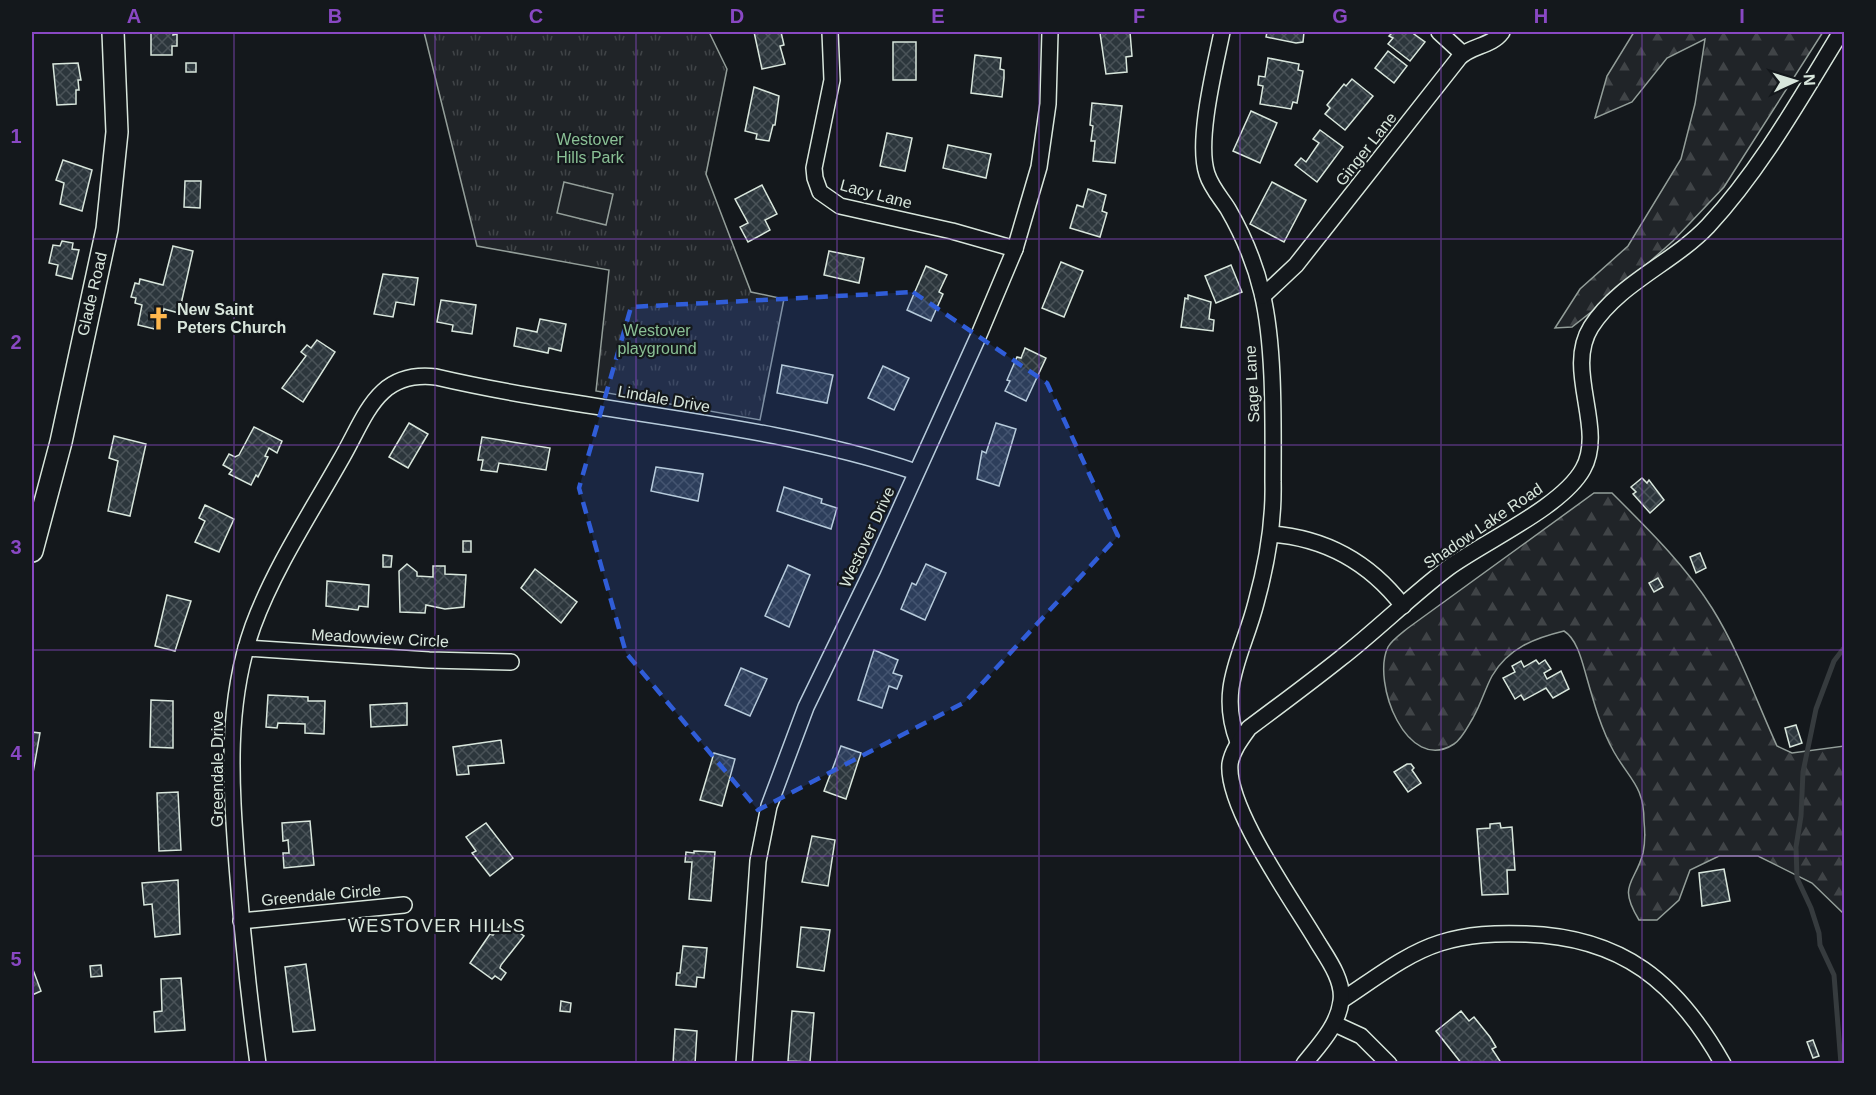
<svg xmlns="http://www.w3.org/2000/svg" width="1876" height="1095" viewBox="0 0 1876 1095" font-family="Arial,sans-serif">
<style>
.forest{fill:url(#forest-firs);stroke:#939e99;stroke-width:1.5}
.park{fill:url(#park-tufts);stroke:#939e99;stroke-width:1.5}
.pitch{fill:#202428;stroke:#939e99;stroke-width:1.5}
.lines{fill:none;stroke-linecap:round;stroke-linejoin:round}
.stream{stroke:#363b3e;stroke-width:5}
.building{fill:url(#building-cross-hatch);stroke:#d8e6dc;stroke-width:1.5}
.street-casing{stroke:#d8e6dc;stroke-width:18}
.secondary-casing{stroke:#d8e6dc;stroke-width:24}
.street{stroke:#14181c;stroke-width:15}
.secondary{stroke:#14181c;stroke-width:21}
.marked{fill:#305dd8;fill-opacity:0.2;stroke:#305dd8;stroke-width:4.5;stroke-dasharray:12 8;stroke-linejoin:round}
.grid{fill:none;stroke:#8948c3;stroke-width:1.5;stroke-opacity:0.55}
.labels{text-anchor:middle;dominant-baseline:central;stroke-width:4.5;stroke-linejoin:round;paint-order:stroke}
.park-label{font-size:16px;fill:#8ac095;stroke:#14181c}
.street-label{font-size:16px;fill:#d8e6dc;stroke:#14181c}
.poi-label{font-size:16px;font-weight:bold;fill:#d8e6dc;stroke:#14181c;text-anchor:start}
.neighbourhood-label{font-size:18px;letter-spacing:1.5px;fill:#d8e6dc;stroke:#14181c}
.neatline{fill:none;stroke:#8948c3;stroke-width:2}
.grid-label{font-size:20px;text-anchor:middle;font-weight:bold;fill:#8948c3}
</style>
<defs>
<pattern id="forest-firs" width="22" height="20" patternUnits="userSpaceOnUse" patternTransform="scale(1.5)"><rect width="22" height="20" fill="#202428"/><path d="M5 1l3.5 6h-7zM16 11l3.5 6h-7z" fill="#404447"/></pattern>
<pattern id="park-tufts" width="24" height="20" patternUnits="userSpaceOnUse" patternTransform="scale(1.5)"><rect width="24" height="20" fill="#202428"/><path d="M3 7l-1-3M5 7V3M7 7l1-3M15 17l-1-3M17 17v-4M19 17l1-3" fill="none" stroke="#404447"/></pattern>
<pattern id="building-cross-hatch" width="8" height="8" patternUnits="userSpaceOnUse" patternTransform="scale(1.5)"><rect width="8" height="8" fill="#2c363c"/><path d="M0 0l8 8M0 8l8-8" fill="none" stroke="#4a5358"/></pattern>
</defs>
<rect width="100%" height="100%" fill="#14181c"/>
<g class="forest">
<path d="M1634,32H1823L1724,187L1673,241L1609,298L1572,327L1555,328L1580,289L1628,246L1681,159L1695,104L1705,39L1667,58L1632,102L1595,118L1607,76Z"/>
<path d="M1594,493H1612C1648,529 1685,565 1712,608C1739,651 1756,700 1777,746L1792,753L1844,746V914L1812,883L1758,856H1719L1690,870L1679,900L1657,920H1639C1617,884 1635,884 1643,853C1645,844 1645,831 1644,821C1644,786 1630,780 1614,752C1601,729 1593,700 1586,675C1582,661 1577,639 1564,631C1535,638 1508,648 1492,676C1485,689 1481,704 1473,718C1468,726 1462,739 1454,744C1407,775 1371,682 1388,647C1392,640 1402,633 1408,628Z"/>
</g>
<path class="park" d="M424,32H709L727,69L706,174L751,292L784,299L760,420L596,391L609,270L477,246Z"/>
<path class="pitch" d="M564,182L613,194L606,225L557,213Z"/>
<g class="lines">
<path class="stream" d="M1841,1064L1834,975L1820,945L1819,933L1811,908L1797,878L1796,847L1801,816L1803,772L1816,709L1834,661L1844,648"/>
</g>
<g class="building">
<path d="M151,32H173V35L177,34V46H172V55H151Z"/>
<path d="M754,32H781L784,45L780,46L785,64L762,69Z"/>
<path d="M1130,32L1132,56L1126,57L1127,72L1106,74L1100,33Z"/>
<path d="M1267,32H1304L1303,42L1296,43L1266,37Z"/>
<path d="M1393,32H1411L1425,42L1410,61L1388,44L1393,38L1389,36Z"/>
<rect x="893" y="42" width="23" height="38"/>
<path d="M1388,51L1407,66L1394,83L1375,68Z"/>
<path d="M975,55L1001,58L1000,69L1004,70V78L1002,97L971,93Z"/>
<path d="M1268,58L1299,64L1298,70L1303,71L1297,103L1293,102L1291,109L1260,104L1263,86L1258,85L1259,76L1265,77Z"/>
<path d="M78,63L81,80H78L79,90H76V104L57,105L53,64Z"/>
<rect x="186" y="63" width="10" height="9"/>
<path d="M1352,79L1373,96L1345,130L1325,114L1330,108L1327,105L1344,84L1346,86Z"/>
<path d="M754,87L779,96L775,125H773L769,141L756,139L757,134L745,131Z"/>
<path d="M1092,103L1122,106L1115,163L1093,161L1095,141H1091L1093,126L1090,125Z"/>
<path d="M1251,111L1277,123L1260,163L1233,151Z"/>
<path d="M1320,130L1343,147L1317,182L1295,165L1301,158L1306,162L1319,143L1313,139Z"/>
<path d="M887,133L912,138L905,171L880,166Z"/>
<path d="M948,145L991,154L986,178L943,168Z"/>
<path d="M63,160L92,170L82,211L60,204L64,183L56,180Z"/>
<path d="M185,181H201L200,208L184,207Z"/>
<path d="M1272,182L1306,200L1284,242L1250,224Z"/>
<path d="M762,185L777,214L765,220L770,230L748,242L740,227L748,223L735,199Z"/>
<path d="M1088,189L1106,195L1102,211L1107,213L1100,237L1070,228L1077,205L1083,207Z"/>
<path d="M62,241L73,243L72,249L79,250L72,279L56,275L58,265L49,263L53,245L60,246Z"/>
<path d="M173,246L193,251L179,313L164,309L159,330L138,325L142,305L135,303L136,298L131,297L135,283L139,284L140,279L163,285Z"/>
<path d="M829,251L864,258L859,283L824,275Z"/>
<path d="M1061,262L1083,271L1064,317L1042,308Z"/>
<path d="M1231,265L1242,292L1216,303L1205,276Z"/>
<path d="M926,266L947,275L939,292L943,294L931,321L907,310Z"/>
<path d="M383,274L418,278L414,305L396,302L393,317L374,314Z"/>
<path d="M1188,295L1211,302L1209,319L1214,320L1213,331L1181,327L1185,298L1188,299Z"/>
<path d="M441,300L476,305L472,334L452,331L453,325L437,322Z"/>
<path d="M540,319L566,324L561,351L549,348L548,353L514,346L517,328L537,332Z"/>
<path d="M317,340L335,352L303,402L282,388L306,356L301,352L307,345L311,348Z"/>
<path d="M1025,348L1046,358L1026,401L1005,391L1010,381L1007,380L1017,357L1021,358Z"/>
<path d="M782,365L833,375L827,403L777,393Z"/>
<path d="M883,366L909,378L894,410L868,398Z"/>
<path d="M409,423L428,434L408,468L389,457Z"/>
<path d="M996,423L1016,429L999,486L977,479L982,451L986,453Z"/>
<path d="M254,427L282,441L277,453L269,448L265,456L268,457L258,477L256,475L251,485L229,474L232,470L223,465L229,454L235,457L239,455Z"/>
<path d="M114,436L146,444L130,516L108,511L118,461L109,458Z"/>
<path d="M482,437L550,448L546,470L499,463L497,472L481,470L483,460H478Z"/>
<path d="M656,467L703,474L698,501L651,491Z"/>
<path d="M1642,478L1647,483L1649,480L1664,500L1650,513L1633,494L1636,492L1631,487Z"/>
<path d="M784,487L822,499L821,503L837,508L831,529L777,511Z"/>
<path d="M205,505L234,519L219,552L195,542L205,521L199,518Z"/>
<rect x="463" y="541" width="8" height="11"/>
<path d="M1700,553L1706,568L1696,573L1690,557Z"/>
<path d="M383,555L392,556L391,567H383Z"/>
<path d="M407,564L417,572V576L433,577V566H445V574L466,575L464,607L445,609L426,605L425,613L400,612L399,571Z"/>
<path d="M926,564L946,573L925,620L901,609L912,583L916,585Z"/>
<path d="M788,565L810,575L789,627L765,616Z"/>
<path d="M535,569L577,602L561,623L521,588Z"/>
<path d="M1658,578L1663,587L1654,592L1649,583Z"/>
<path d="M327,581L369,585L368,607L359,606L358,610L326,606Z"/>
<path d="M167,595L191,601L175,651L155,646Z"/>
<path d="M874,650L898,660L893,673L902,676L897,689L889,686L882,708L858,700Z"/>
<path d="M1536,660L1539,664L1545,660L1551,669L1544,673L1547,679L1561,671L1569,689L1553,698L1546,688L1524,700L1521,695L1515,699L1503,678L1515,672L1512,666L1521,661L1524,667Z"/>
<path d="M741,668L767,679L750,716L725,705Z"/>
<path d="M268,695L308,697V701H325L324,734L305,733V724L278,723L277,728L266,727Z"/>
<path d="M151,700L173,701V748L150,747Z"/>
<path d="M407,703V725L371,727L370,705Z"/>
<path d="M1796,725L1802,743L1790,747L1785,728Z"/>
<path d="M32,732L40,733L33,773H32Z"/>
<path d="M501,740L504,763L468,766L469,774L457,775L453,747Z"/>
<path d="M841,746L861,753L846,799L824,791Z"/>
<path d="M714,753L735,759L722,806L700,800Z"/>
<path d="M1407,764H1411L1414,768L1412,770L1421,783L1408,792L1394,772Z"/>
<path d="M178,792L181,850L159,851L157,793Z"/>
<path d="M310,821L314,865L284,868L283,853H289L288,840L283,841L282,823Z"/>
<path d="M486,823L513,858L490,876L472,853L476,851L466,837Z"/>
<path d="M1500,823L1501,828L1512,827L1515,870H1507L1508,894L1482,895L1477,829L1490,828V824Z"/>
<path d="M812,836L835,840L828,886L802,882Z"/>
<path d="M694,851L715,852L711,901L689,899L692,862H685L686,852L694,853Z"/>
<path d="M1724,869L1730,901L1702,906L1699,873Z"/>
<path d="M178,880L180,934L155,937L152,904L144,905L142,883Z"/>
<path d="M503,921L524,936L501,965L500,968L506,973L501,980L495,976L492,979L470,963L490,934L493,935Z"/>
<path d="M801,927L830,930L824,971L797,967Z"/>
<path d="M683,946L707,948L704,978L697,977L696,987L676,985L677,973H680Z"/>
<path d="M306,964L315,1030L293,1032L285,967Z"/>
<path d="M101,965L102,976L91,977L90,966Z"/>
<path d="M32,967L41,991L32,995Z"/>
<path d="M181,978L185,1030L155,1032L154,1012L162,1011L161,979Z"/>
<path d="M561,1001L571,1003L570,1012L560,1011Z"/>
<path d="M792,1011L814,1013L810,1062L788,1061Z"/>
<path d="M1461,1011L1469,1021L1474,1017L1490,1037L1496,1047L1492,1049L1502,1064H1462L1436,1031Z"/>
<path d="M675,1029L697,1031L695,1064H673Z"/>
<path d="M1813,1040L1819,1056L1813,1058L1807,1042Z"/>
</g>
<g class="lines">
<defs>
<g id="street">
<path d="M830,32L832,80L814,168L815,178L820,192L840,206L952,231L1015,249"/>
<path d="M1222,32C1215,67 1196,141 1207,174C1211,187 1221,198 1228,209C1243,235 1255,263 1262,293C1275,347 1273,426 1273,482C1274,524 1267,563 1256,603C1243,654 1217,688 1238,742"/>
<path d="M1439,32L1463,54"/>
<path d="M1263,296L1296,265L1459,58C1471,45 1491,47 1502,32"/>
<path d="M1271,534C1326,538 1369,562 1403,606"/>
<path d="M246,648L429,660L511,662"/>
<path d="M241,921L404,905"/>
<path d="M1342,1000C1373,980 1405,954 1440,943C1468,934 1496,933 1526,934C1622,937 1677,982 1723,1064"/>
<path d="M1335,1024L1361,1036L1389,1064"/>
<path d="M258,1064C249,997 242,931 237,865C231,784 225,704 253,626C274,569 310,514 340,461C366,417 376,370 436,377C595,414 761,420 916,472"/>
<path d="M744,1064L758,861L769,806L806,707L873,569L978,337L1015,249L1039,167L1048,104L1050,32"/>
<path d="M1304,1064C1319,1045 1338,1026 1341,1001C1344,981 1328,959 1318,943C1294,902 1226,808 1230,764C1232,751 1241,739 1249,728C1280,705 1311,682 1341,658C1378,629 1411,596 1448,568C1485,541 1562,507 1583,469C1606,428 1564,370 1591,327C1619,283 1673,263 1708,226C1761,169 1801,97 1841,32"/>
</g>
<path id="secondary" d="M32,551L61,442L107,229L117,132L113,32"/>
</defs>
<use href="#street" class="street-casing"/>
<use href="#secondary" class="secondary-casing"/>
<use href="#street" class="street"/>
<use href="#secondary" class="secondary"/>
</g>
<path class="marked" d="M913,292L1047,383L1118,536L965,702L758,810L626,653L579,488L631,307Z"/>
<path class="grid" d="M234,32V1064M435,32V1064M636,32V1064M837,32V1064M1039,32V1064M1240,32V1064M1441,32V1064M1642,32V1064M32,239H1844M32,445H1844M32,650H1844M32,856H1844"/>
<defs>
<symbol id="church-bare" viewBox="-9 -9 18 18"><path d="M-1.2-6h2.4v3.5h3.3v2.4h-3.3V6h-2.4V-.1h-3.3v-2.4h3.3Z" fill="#ffb74d" stroke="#14181c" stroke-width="2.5" paint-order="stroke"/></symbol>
</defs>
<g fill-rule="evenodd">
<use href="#church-bare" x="142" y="302" width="33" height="33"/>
</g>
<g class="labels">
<g class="park-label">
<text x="590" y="139">Westover<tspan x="590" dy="18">Hills Park</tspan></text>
<text x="657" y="330">Westover<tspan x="657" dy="18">playground</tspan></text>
</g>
<g class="street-label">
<text transform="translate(1366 149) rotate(-52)">Ginger Lane</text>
<text transform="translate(876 194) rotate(15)">Lacy Lane</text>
<text transform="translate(92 294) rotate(-77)">Glade Road</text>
<text transform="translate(1252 384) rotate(-93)">Sage Lane</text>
<text transform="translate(664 399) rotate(10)">Lindale Drive</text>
<text transform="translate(1483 526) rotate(-34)">Shadow Lake Road</text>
<text transform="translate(867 537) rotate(-65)">Westover Drive</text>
<text transform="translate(380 638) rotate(3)">Meadowview Circle</text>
<text transform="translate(217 769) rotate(-90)">Greendale Drive</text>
<text transform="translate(321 895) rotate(-5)">Greendale Circle</text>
</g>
<g class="poi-label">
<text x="177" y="309">New Saint<tspan x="177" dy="18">Peters Church</tspan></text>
</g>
<g class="neighbourhood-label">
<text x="437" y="926">WESTOVER HILLS</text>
</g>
</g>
<rect width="1876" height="1095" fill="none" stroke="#14181c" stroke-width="66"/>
<g transform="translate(1795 81) rotate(86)" stroke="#14181c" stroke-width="4.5" paint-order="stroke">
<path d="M0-4.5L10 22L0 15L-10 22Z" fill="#d8e6dc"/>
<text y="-9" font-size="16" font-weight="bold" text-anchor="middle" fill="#d8e6dc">N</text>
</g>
<rect x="33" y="33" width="1810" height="1029" class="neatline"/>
<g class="grid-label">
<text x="134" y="23">A</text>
<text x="335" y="23">B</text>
<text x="536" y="23">C</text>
<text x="737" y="23">D</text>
<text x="938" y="23">E</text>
<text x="1139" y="23">F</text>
<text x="1340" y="23">G</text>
<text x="1541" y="23">H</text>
<text x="1742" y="23">I</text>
<text x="16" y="143">1</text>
<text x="16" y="349">2</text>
<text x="16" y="554">3</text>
<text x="16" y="760">4</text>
<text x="16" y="966">5</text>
</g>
</svg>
